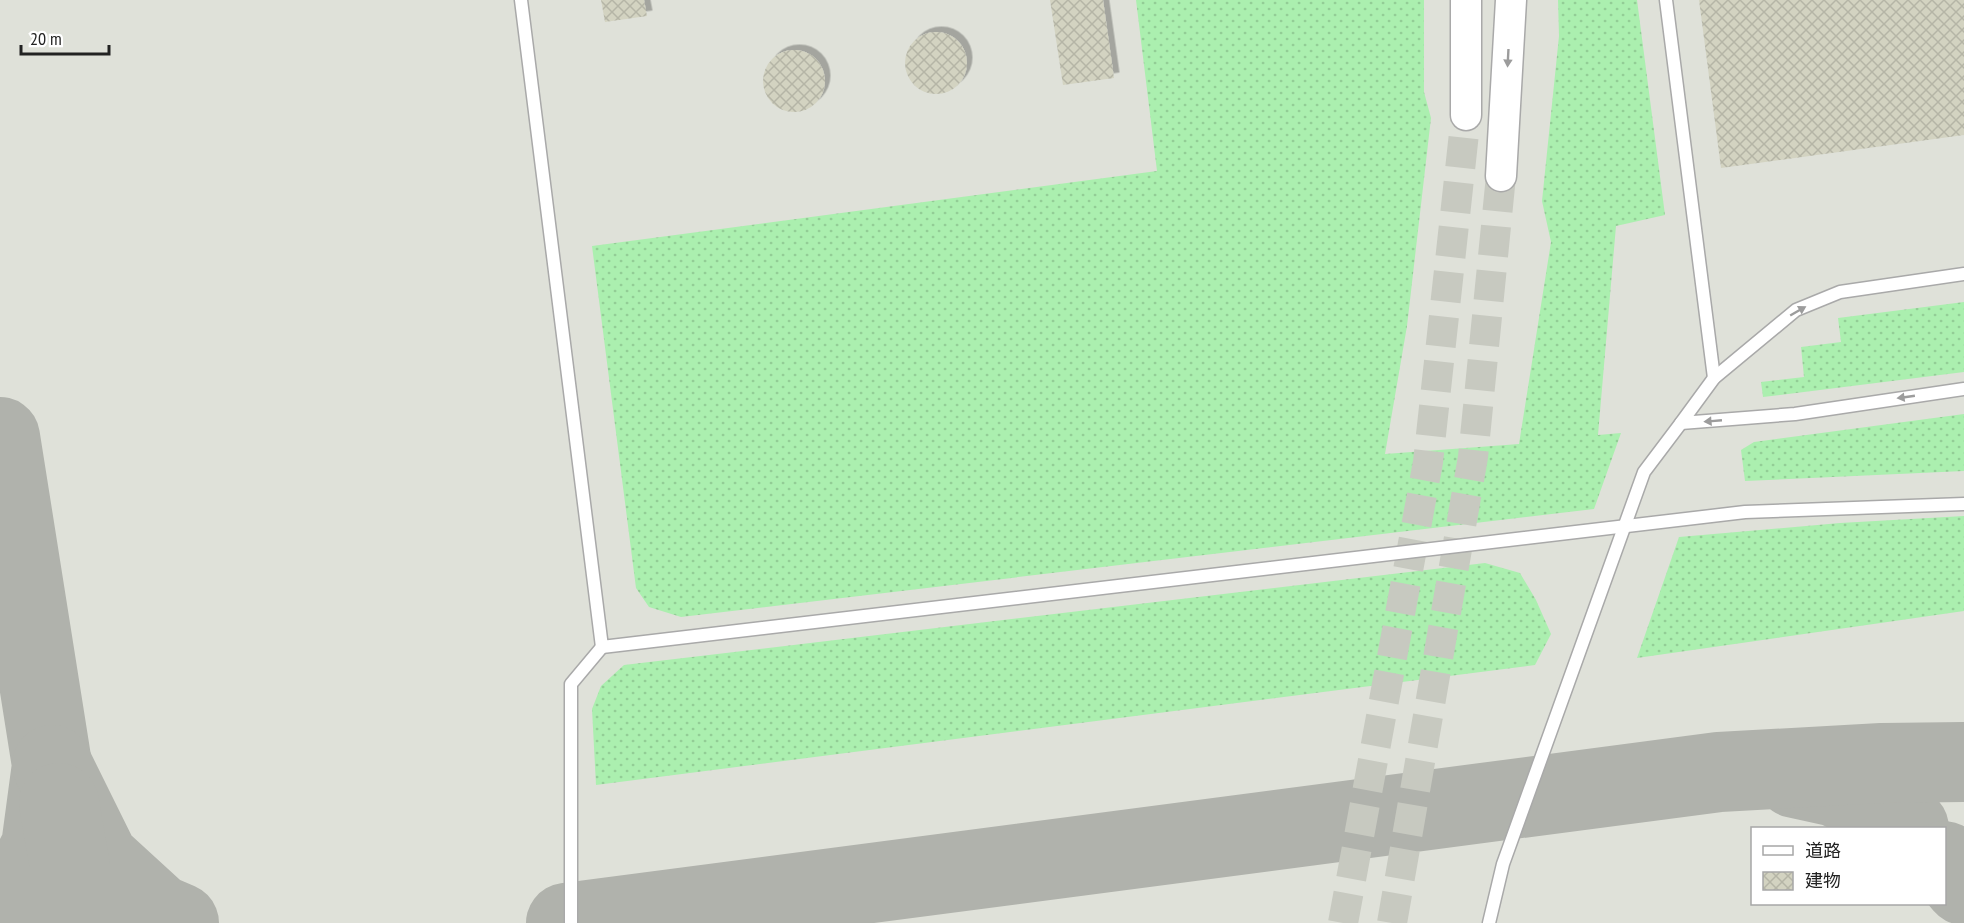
<svg xmlns="http://www.w3.org/2000/svg" width="1964" height="923" viewBox="0 0 1964 923" font-family="'PT Sans Narrow','Noto Sans JP',sans-serif">
<style>
.airport{fill:#dfe1d9;fill-rule:evenodd}
.grass{fill:url(#grass-dots)}
.lines{fill:none;stroke-linecap:round;stroke-linejoin:round}
.taxiway{stroke:#b0b2ac;stroke-width:80}
.building{fill:url(#building-cross-hatch);filter:url(#shadow)}
.tertiary-tunnel{stroke:#c7c9c0;stroke-width:30;stroke-dasharray:30 15;stroke-linecap:butt}
.service-casing{stroke:#a9a9a9;stroke-width:15}
.tertiary-casing{stroke:#a9a9a9;stroke-width:33}
.service{stroke:#fff;stroke-width:12}
.tertiary{stroke:#fff;stroke-width:30}
.oneway{fill:#9c9c9c}
</style>
<defs>
<pattern id="grass-dots" width="8" height="8" patternUnits="userSpaceOnUse" patternTransform="scale(1.5)"><rect width="8" height="8" fill="#abefaf"/><path d="M2 2h.1M6 6h.1" fill="none" stroke="#93cd96" stroke-width="1.8" stroke-linecap="round"/></pattern>
<pattern id="building-cross-hatch" width="8" height="8" patternUnits="userSpaceOnUse" patternTransform="scale(1.5)"><rect width="8" height="8" fill="#d3d3c1"/><path d="M0 0l8 8M0 8l8-8" fill="none" stroke="#b5b5a6"/></pattern>
<filter id="shadow"><feDropShadow dx="5.5" dy="-5.5" stdDeviation="0" flood-color="#0004"/></filter>
</defs>
<rect width="100%" height="100%" fill="#f0f3e8"/>
<path class="airport" d="M0,0H1964V923H0ZM1752,828H1944V904H1752Z"/>
<g class="grass">
<path d="M1136,0H1424V92L1431,118L1407,326L1385,454L1519,444L1551,242L1542,201L1559,36L1558,0H1637L1665,215L1616,226L1598,435L1621,433L1594,509L681,617L649,607L636,588L592,246L1157,171Z"/>
<path d="M1964,302V372L1763,397L1761,382L1804,377L1801,347L1841,342L1838,318Z"/>
<path d="M1964,414V471L1745,481L1741,450L1754,442Z"/>
<path d="M1964,516V611L1637,658L1679,537L1840,523Z"/>
<path d="M1485,563L1520,573L1536,600L1551,634L1535,665L596,785L592,709L601,686L624,665Z"/>
</g>
<g class="lines">
<g class="taxiway">
<path d="M0,437L52,765L41,847L1,923"/>
<path d="M52,765L99,860L158,914L179,923"/>
<path d="M1795,778L1836,787L1890,814L1909,828"/>
<path d="M59,803L70,867V923"/>
<path d="M1944,861L1964,885"/>
<path d="M566,923L1719,772L1882,763L1964,762"/>
</g>
</g>
<g class="building">
<path d="M601,0H644L647,16L605,22Z"/>
<path d="M1050,0H1103L1114,78L1063,85Z"/>
<path d="M1699,0H1964V135L1721,168Z"/>
<circle cx="936" cy="63" r="31"/>
<circle cx="794" cy="81" r="31"/>
</g>
<g class="lines">
<g class="tertiary-tunnel">
<path d="M1343,923L1428,462L1466,115"/>
<path d="M1392,923L1473,457L1501,176"/>
</g>
<defs>
<g id="service">
<path d="M521,0L602,647L1745,512L1964,504"/>
<path d="M1666,0L1714,378"/>
<path d="M1964,274L1840,292L1796,310L1714,378L1681,423L1795,414L1964,389"/>
<path d="M571,923V684L602,647"/>
<path d="M1489,923L1503,864L1644,472L1681,423"/>
</g>
<g id="tertiary">
<path d="M1466,115V0"/>
<path d="M1501,176L1511,0"/>
</g>
</defs>
<use href="#service" class="service-casing"/>
<use href="#tertiary" class="tertiary-casing"/>
<use href="#service" class="service"/>
<use href="#tertiary" class="tertiary"/>
</g>
<defs><path id="oneway-solid" d="M-6-.8H1V-3.2L6.5 0L1 3.2V.8H-6Z" transform="scale(1.5)"/></defs>
<g class="oneway">
<use href="#oneway-solid" transform="translate(1508 58) rotate(93)"/>
<use href="#oneway-solid" transform="translate(1798 311) rotate(-30)"/>
<use href="#oneway-solid" transform="translate(1906 397) rotate(172)"/>
<use href="#oneway-solid" transform="translate(1713 421) rotate(175)"/>
</g>
<rect x="1751" y="827" width="195" height="78" fill="#ffffff" stroke="#a7a7a7" stroke-width="1.5"/>
<rect x="1763" y="846" width="30" height="9" fill="#ffffff" stroke="#a7a7a7" stroke-width="1.5"/>
<text x="1805" y="857" font-size="18" fill="#222222">道路</text>
<rect x="1763" y="872" width="30" height="18" fill="url(#building-cross-hatch)" stroke="#a7a7a7" stroke-width="1.5"/>
<text x="1805" y="887" font-size="18" fill="#222222">建物</text>
<path d="M21 45v9h88v-9" fill="none" stroke="#222222" stroke-width="3"/>
<text x="30" y="45" font-size="18" fill="#222222" stroke="#ffffff" stroke-width="4.5" paint-order="stroke">20 m</text>
</svg>
